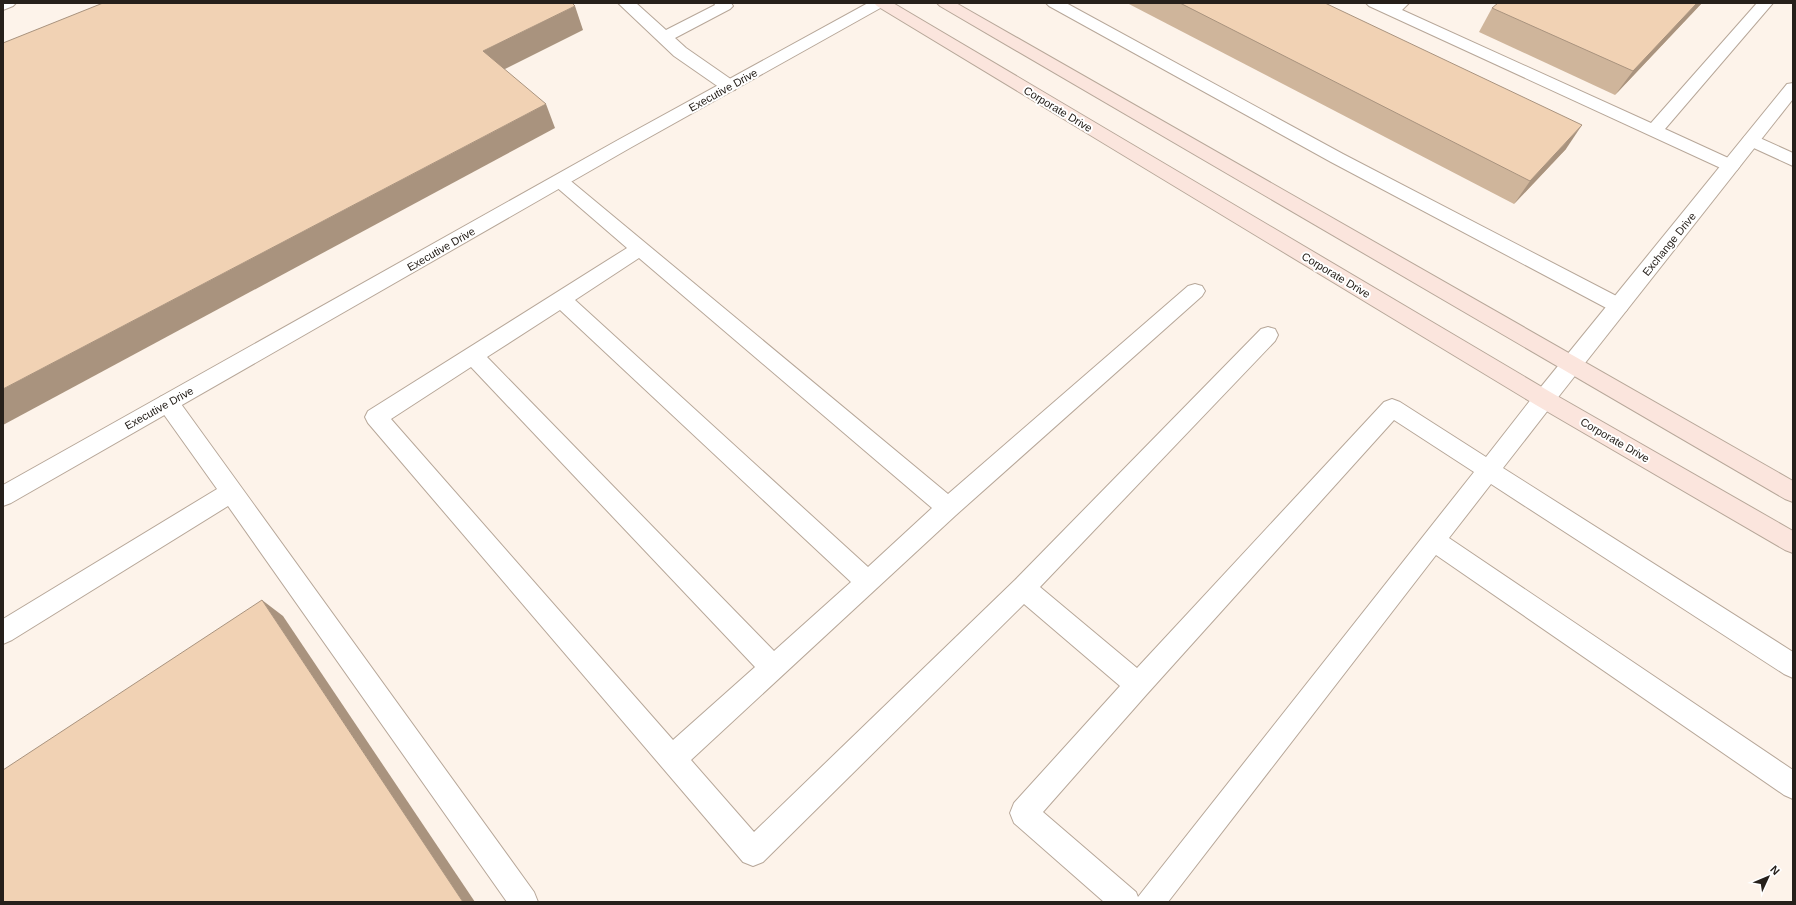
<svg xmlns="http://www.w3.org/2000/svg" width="1796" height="905" viewBox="0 0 1796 905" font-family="Arial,sans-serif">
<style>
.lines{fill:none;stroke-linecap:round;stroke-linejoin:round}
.lane-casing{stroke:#b7a799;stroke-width:2}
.street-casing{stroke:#b7a799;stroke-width:2}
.secondary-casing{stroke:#b7a799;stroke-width:2}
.lane{fill:#fff;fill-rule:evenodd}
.street{fill:#fff;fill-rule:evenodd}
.secondary{fill:#fbe5dd;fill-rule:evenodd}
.wall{fill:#cfb59b}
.shaded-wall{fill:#a9937e}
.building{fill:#f1d2b4;stroke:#a9937e}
.labels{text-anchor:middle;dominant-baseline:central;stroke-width:4;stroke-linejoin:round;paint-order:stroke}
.street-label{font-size:11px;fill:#26201b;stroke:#fff}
</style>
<rect width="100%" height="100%" fill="#fdf3ea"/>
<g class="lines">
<defs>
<g id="lane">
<path d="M3,3H16L13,6L3,10Z"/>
<path d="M618,3H636L666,30L715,5L714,3H731L733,6L730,9L675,38L686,48L735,82L737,86L735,90L729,91L723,90L674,56Z"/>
<path d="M1046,3H1066L1343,154L1626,301L1629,306L1626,311L1619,314L1612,311L1331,162L1049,6Z"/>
<path d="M1366,3L1390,4L1409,3L1402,10L1651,123L1757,3H1773L1665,129L1737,162L1740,166L1737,170L1731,172L1725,170L1369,6Z"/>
<path d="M1751,134L1793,153V166L1745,144L1742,140L1745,136Z"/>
<path d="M560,175L566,177L948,494L1188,286L1195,284L1202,286L1205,291L1202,296L956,515L691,760L754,832L1015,580L1261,329L1268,327L1275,329L1278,335L1275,341L1040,587L1137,668L1384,402L1392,399L1400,402L1486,457L1536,393L1544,390L1552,393L1555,399L1552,405L1503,468L1793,652V678L1784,674L1491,484L1449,538L1793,770V799L1784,795L1436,555L1168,902H1104L1014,823L1010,813L1014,803L1120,686L1024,604L763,862L753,866L743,862L368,423L365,417L368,411L627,248L554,185L551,181L554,177ZM639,258L932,508L868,567L575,300ZM560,310L851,582L774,651L487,357ZM471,367L755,667L673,740L391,419ZM1394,420L1474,472L1138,897L1136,892L1043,812L1147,694Z"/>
<path d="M168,394L176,397L534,892L538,902H507L228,506L12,640L3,644V619L217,489L160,409L157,403L160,397Z"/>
</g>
<g id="street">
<path d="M868,3H887L884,6L630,148L11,503L3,506V485L618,140Z"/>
<path d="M1793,83V99L1552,405L1544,408L1536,405L1533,399L1536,393L1787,84Z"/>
</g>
<g id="secondary">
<path d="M874,3H893L1552,393L1793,531V553L1785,550L1536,405L877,6Z"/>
<path d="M937,3H956L1793,481V502L1785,499L940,6Z"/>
</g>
</defs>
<use href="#lane" class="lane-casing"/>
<use href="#street" class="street-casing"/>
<use href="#secondary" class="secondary-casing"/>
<use href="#lane" class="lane"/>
<use href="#street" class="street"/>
<use href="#secondary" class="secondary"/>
</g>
<g class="wall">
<path d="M1127,3H1325L1566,149L1514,204Z"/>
<path d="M1702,3L1615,95L1479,32L1492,8Z"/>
</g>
<g class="shaded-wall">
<path d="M1697,3H1702L1615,95L1633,71Z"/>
<path d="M575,6L583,30L493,75L483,51Z"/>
<path d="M546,104L555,128L3,425V389Z"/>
<path d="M1582,125L1566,149L1514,204L1530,181Z"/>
<path d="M262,600L283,616L475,902H463Z"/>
</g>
<g class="building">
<path d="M103,3H572L575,6L483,51L546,104L3,389V43Z"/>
<path d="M1180,3H1325L1582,125L1530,181Z"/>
<path d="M1498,3H1697L1633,71L1492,8Z"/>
<path d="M262,600L463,902H3V770Z"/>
</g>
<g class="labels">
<g class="street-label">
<text transform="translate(723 90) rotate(-29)">Executive Drive</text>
<text transform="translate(1058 109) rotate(31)">Corporate Drive</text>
<text transform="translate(1669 244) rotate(-51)">Exchange Drive</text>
<text transform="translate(441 249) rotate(-30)">Executive Drive</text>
<text transform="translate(1336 275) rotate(31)">Corporate Drive</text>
<text transform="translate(159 408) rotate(-29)">Executive Drive</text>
<text transform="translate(1615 440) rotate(30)">Corporate Drive</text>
</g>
</g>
<rect width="1796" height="905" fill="none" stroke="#26201b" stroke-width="8"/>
<g transform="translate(1768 877) rotate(46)" stroke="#ffffff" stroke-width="3" paint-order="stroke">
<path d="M0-3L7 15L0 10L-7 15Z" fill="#26201b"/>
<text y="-6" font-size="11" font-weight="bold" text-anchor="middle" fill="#26201b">N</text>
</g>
</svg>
